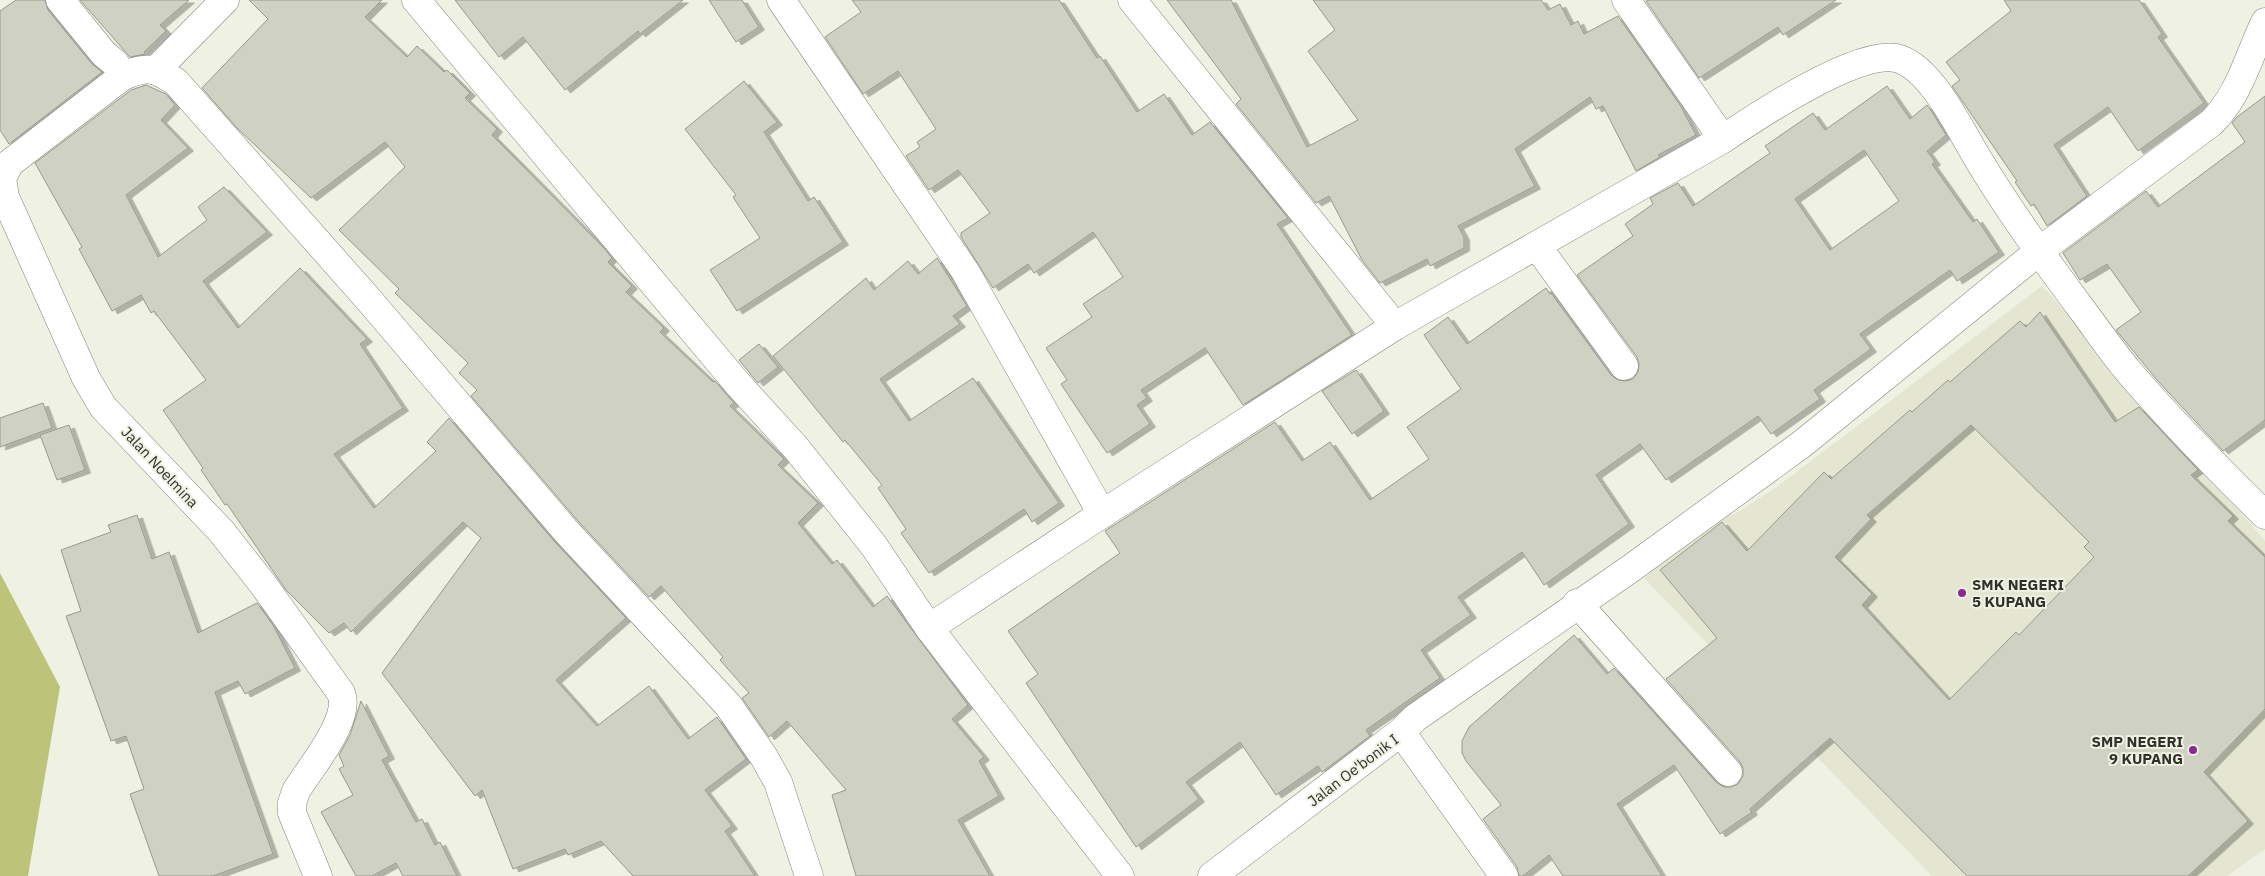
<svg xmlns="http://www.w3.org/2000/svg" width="2265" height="876" viewBox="0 0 2265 876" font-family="'IBM Plex Sans',sans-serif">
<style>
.built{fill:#e4e6d1}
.green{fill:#bdc47a}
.building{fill:#cfd1c3;stroke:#97998c;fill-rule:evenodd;filter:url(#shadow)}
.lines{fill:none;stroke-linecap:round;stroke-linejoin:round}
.minor-casing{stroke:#828377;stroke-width:29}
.minor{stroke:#fff;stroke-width:28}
.poi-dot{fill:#882a95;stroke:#eff1e3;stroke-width:2}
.labels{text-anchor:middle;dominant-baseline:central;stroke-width:4;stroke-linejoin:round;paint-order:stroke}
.street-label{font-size:15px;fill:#2f302b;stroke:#eff1e3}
.poi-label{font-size:15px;font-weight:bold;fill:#2f302b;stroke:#eff1e3;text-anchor:start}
</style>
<defs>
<filter id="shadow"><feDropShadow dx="5.5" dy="3" stdDeviation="0" flood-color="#0004"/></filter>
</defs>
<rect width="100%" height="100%" fill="#eff1e3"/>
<path class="built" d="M2042,286L2101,350L2265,541V849L2227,876H2013L1991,852L1966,876H1932L1644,578L1723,509L1733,515L1774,489Z"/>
<path class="green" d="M0,573L60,687L28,876H0Z"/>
<g class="building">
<path d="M16,0H45L48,10L92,64L102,72L9,144L0,130V11Z"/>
<path d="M80,0H189L160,25L166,31L144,52L145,54L130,57Z"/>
<path d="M249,0H382L365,17L407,57L417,46L444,72L447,70L470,93L465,98L497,129L492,135L604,248L612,258L608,262L632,286L626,292L664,328L660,332L713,382L715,381L734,403L730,406L784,459L778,465L818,503L798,523L832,564L837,560L873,607L887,596L968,705L952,719L984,757L979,761L999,796L958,820L990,876H856L832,795L846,790L787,721L769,737L742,698L749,693L720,660L723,657L661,586L649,597L578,521L471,396L477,390L459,373L468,363L395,293L399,289L339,230L405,167L385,142L311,198L237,128L202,88L268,19Z"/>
<path d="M455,0H683L640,34L638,31L565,90L523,37L499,57Z"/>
<path d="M709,0H742L759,27L736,42Z"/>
<path d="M852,0H1059L1097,58L1100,56L1137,112L1164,94L1192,135L1210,122L1288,218L1277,224L1352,335L1243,405L1205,348L1141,390L1147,398L1137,405L1150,424L1107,453L1061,384L1067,380L1046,348L1092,317L1083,304L1123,277L1093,232L1034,273L1028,264L993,288L961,237V233L990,213L958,170L929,190L906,156L920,147L917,142L936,129L898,71L863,94L825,37L861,12Z"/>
<path d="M1167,0H1231L1307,147L1358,120L1308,51L1335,30L1313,0H1541L1548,10L1560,4L1571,25L1578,21L1584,34L1618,16L1680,105L1696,135L1658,155L1660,157L1636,171L1603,106L1596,109L1590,97L1515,149L1535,186L1458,226L1464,237V248L1430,266L1427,259L1380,283L1362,260L1329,196L1316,203L1236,104L1241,99Z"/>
<path d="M1648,0H1836L1783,35L1778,27L1699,78L1646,1Z"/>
<path d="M2004,0H2139L2162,34L2158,37L2204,103L2138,151L2108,107L2054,145L2087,196L2047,226L2034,204L2031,206L2015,182L2017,181L1952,86L1960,80L1946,62L2011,11Z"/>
<path d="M744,81L777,122L764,132L808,201L814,197L843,242L737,311L710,270L760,238L733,197L736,195L685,129Z"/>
<path d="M146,85L166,94L175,105L161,120L188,148L126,195L158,257L207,220L198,207L224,187L267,232L203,281L238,328L300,268L367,339L360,344L403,408L334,454L374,508L436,451L427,442L449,418L554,541L626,618L556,680L597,726L649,686L688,739L717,717L746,759L705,790L732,826L725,831L755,876H633L601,841L568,855L565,849L513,869L482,790L475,796L382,673L481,538L463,522L351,632L344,623L329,633L286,590L227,504L225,505L201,470L203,468L163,410L206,380L154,311L151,313L141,295L112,311L79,249L82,247L35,163L131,90Z"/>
<path d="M1887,86L1910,119L1927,105L1930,109L1946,135L1927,151L1935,162L1932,164L1973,222L1977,219L1999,252L1957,281L1950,270L1860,334L1871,349L1814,390L1820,399L1771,434L1758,416L1666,480L1640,444L1596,475L1629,524L1544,585L1522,552L1458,597L1471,615L1421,650L1440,678L1366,730L1370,736L1322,772L1318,766L1276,795L1240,742L1186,782L1199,799L1136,847L1026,683L1038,674L1008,631L1120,553L1105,531L1275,422L1302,461L1330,442L1370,500L1429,459L1407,427L1461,389L1424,335L1448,317L1467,344L1546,288L1550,294L1551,293L1611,375L1618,380L1626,381L1633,379L1638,372L1639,364L1637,357L1577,275L1633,236L1625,224L1653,204L1650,198L1678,183L1693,206L1770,153L1765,146L1813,113L1825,130ZM1864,150L1899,201L1830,250L1795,199Z"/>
<path d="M2265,96V420L2223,451L2157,380L2116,330L2141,312L2107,264L2080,280L2063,253L2146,191L2158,207L2245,142L2232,123L2237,117Z"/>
<path d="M937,258L967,306L953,316L960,324L880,379L909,421L973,378L1059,503L1032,522L1024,509L929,573L901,533L906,529L878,488L882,485L845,440L843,442L773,356L866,278L874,290L908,261L918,274Z"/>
<path d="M2040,312L2115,422L2139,407L2198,470L2191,475L2233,516L2228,521L2265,557V709L2204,772L2248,821L2188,876H1967L1830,738L1750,809L1752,812L1720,834L1674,765L1617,804L1662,876H1563L1549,855L1523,876H1519L1517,867L1483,819L1501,805L1466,761L1462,753V741L1469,727L1574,635L1607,674L1614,668L1716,782L1724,787H1731L1738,784L1743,776V768L1740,762L1666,679L1717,638L1660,570L1722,522L1747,551L1824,472L1831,479L1910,410L1912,412L1948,380L1950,382L2020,321L2026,327ZM1971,425L2089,542L2084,547L2094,557L2019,635L2016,632L1949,700L1862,605L1872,594L1835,557L1871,519L1867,515Z"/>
<path d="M759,344L778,367L758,383L739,360Z"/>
<path d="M1356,370L1384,411L1352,434L1322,391Z"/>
<path d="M43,403L52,428L0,447V418Z"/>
<path d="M69,425L85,470L57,480L40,435Z"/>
<path d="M137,515L152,559L169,552L198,633L257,603L273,625L295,668L245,694L238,681L215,692L273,854L213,876H159L130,794L144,789L126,736L111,741L66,616L81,611L61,550L111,532L108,525Z"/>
<path d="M361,701L389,756L382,760L416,822L422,819L435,845L440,842L457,876H403L396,863L372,876H356L321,812L353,795L339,769L344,766L339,755L350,735Z"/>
</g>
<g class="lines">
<defs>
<g id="minor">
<path d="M60,0L104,54L115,63L123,76C148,66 153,67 176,82L369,300L566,531L728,705L764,757L778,782L809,876"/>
<path d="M416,0L737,383L796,448L874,546L929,628L1120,876"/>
<path d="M781,0L965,271L1102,514"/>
<path d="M1132,0L1395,326"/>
<path d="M157,69L225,0"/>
<path d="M123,76L10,163L2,178L5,197L86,378L103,407L221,531L262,583L341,693C352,719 310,768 296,791L292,803V813L318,876"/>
<path d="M1723,139C1757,116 1856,50 1896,58C1931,66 1960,130 1978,159C2011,214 2048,264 2086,315C2100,334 2114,354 2129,372C2172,422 2218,469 2265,515"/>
<path d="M1537,246L1624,366"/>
<path d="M1577,603L1728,772"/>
<path d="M929,628L1102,514L1395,326L1723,139L1626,0"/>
<path d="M1401,732L1415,718L1630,569L1802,444L2038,252L2211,123C2240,95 2248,57 2265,22"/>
<path d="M1212,876L1401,732L1504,876"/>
</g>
</defs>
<use href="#minor" class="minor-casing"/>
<use href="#minor" class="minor"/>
</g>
<g class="poi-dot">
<circle cx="1962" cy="593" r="5"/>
<circle cx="2193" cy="750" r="5"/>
</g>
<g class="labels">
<g class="street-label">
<text transform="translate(160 467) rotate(47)">Jalan Noelmina</text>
<text transform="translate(1353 770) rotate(-37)">Jalan Oe'bonik I</text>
</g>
<g class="poi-label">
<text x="1972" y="584">SMK NEGERI<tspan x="1972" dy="17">5 KUPANG</tspan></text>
<text x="2183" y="741" text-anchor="end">SMP NEGERI<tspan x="2183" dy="17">9 KUPANG</tspan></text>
</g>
</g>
</svg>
